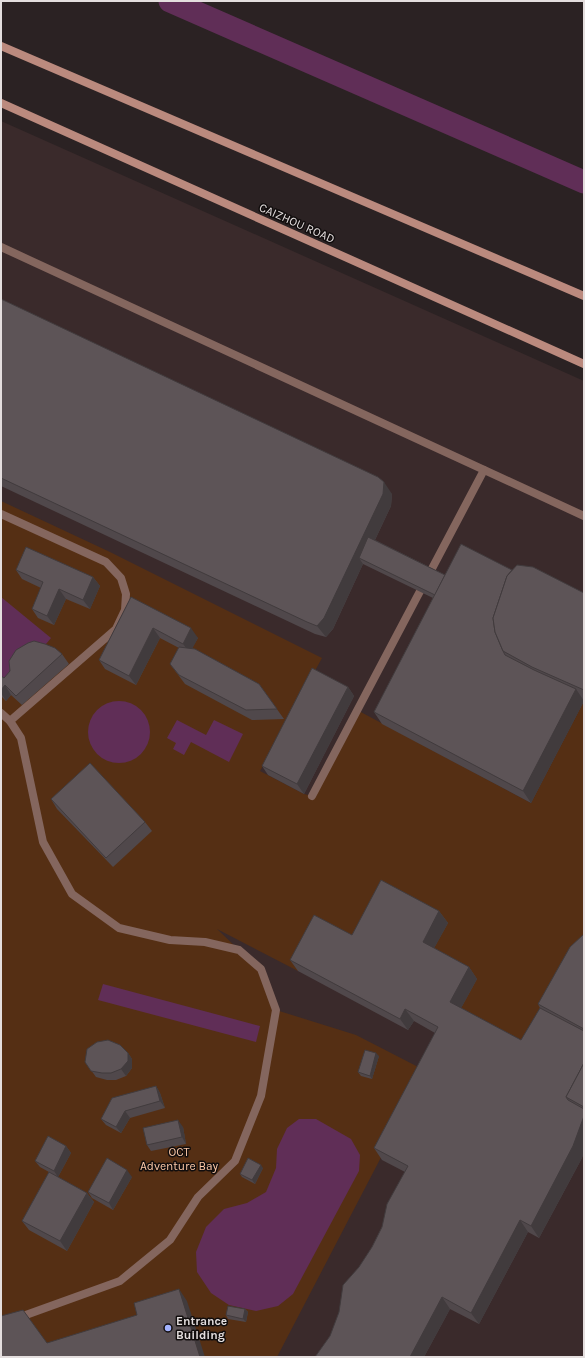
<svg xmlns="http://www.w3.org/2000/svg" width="585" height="1358" viewBox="0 0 585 1358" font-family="Karla,sans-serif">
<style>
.built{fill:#3a2a2b}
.green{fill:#552f14}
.water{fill:#602e57}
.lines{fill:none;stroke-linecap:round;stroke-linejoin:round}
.canal{stroke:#602e57;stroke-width:23}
.service{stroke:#84665e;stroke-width:8}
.pedestrian{stroke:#84665e;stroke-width:8}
.secondary{stroke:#bb8a7e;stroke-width:8}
.wall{fill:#50484b}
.shaded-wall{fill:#413b3d}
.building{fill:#5d5457;stroke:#413b3d}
.poi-dot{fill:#a3b2fd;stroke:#110d0d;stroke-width:1.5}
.labels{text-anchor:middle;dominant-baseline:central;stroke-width:3;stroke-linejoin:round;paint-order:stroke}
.street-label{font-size:12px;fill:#e4dede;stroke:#110d0d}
.park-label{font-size:12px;fill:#fdc9a8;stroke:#110d0d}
.poi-label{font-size:12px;font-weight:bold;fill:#e4dede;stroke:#110d0d;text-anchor:start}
</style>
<rect width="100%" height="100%" fill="#2b2223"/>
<path class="built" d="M1,121L584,381V1357H1Z"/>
<path class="green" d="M1,501L110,552L322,658L260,771L304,794L312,796L357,710L531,803L584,701V958L529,1052L360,947L298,971L217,929L239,950L261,969L276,1010L356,1035L426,1071L277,1357H1Z"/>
<g class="water">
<path d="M1,597L51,638L16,680H1Z"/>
<circle cx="119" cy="732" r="31"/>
<path d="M177,720L206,735L214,720L243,734L229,762L191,742L184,755L173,749L176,743L167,738Z"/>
<path d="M103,984L260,1026L256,1042L98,1000Z"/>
<path d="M299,1119H316L351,1139L360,1155L359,1171L293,1294L278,1306L256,1311L229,1305L211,1293L197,1272L196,1252L206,1227L224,1209L247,1203L266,1192L276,1168L277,1149L287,1128Z"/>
</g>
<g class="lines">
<path class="canal" d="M170,1L584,182"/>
<g class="service">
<path d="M1,247L584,516"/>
<path d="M1,514L106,562L121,578L126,594L125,610L116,629L10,721"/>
<path d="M312,796L484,470"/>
</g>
<path class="pedestrian" d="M1,713L10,721L21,738L43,842L72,894L119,928L170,940L205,942L239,950L261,969L276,1010L261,1096L235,1161L198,1197L170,1240L120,1281L1,1324"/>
<g class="secondary">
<path d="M1,46L584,296"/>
<path d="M1,103L584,364"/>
</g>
</g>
<g class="wall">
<path d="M1,299L392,494L391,506L375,540L445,575L512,570L584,593V701L531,803L382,724L374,712L433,598L363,564L333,629L326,637L315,634L1,486Z"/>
<path d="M16,570L93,577L100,586L90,609L66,599L54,625L38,618L32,609L41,588L22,579Z"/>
<path d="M131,597L198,638L192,648L259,684L284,719L252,720L185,684L170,664L179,648L160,638L136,685L105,669L99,660Z"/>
<path d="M62,654L69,664L22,705L11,695L6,701L1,696V676L4,678Z"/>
<path d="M348,687L354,696L304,794L268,775L262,766Z"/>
<path d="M51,799L145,822L152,831L113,867L57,809Z"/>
<path d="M439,911L448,923L434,948L469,967L477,979L461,1008L521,1040L540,1008L538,1004L584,934V1151L582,1158L539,1238L528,1232L479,1324L450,1309L424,1357H315L330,1336L359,1267L372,1247L382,1227L405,1172L382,1160L374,1148L435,1033L414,1021L408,1030L298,971L290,960L352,935Z"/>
<path d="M128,1053L132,1059V1068L126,1076L116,1080H107L96,1077L85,1062Z"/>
<path d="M379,1056L372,1079L361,1076L358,1072Z"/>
<path d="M156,1086L160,1093L165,1108L130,1118L121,1133L106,1125L101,1119Z"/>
<path d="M183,1127L186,1144L151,1151L147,1145Z"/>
<path d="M66,1146L71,1153L58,1177L87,1193L94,1202L67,1251L29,1230L22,1221L49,1172L40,1167L35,1161Z"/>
<path d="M263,1168L255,1184L242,1177L240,1174Z"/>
<path d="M132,1177L113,1210L92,1198L88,1192Z"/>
<path d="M245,1309L248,1312L246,1322L228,1319L226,1315Z"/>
</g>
<g class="shaded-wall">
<path d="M384,482L392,494L391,506L365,561L359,558L363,564L333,629L326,637L317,626Z"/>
<path d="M93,577L100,586L90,609L83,600Z"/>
<path d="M59,589L66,599L54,625L47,616Z"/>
<path d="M153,628L160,638L136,685L129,676Z"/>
<path d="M191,628L198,638L190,653L183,644Z"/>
<path d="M5,685L11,695L6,701L1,693V690Z"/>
<path d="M348,687L354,696L304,794L297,784Z"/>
<path d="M576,689L584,701L531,803L523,791Z"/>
<path d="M439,911L448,923L431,954L423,942Z"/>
<path d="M469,967L477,979L458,1014L450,1002Z"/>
<path d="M405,1009L414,1021L408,1030L400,1019Z"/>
<path d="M128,1053L132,1059V1068L126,1076L121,1069Z"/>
<path d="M376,1053L379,1056L372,1079L370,1076Z"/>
<path d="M156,1086L160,1093L165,1108L160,1101Z"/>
<path d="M125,1111L130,1118L121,1133L116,1127Z"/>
<path d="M584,1116V1151L582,1158L539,1238L531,1226Z"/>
<path d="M178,1120L183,1127L186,1144L182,1137Z"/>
<path d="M66,1146L71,1153L58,1177L54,1171Z"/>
<path d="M261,1165L263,1168L255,1184L252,1180Z"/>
<path d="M127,1170L132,1177L113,1210L109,1203Z"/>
<path d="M87,1193L94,1202L67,1251L60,1241Z"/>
<path d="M520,1220L528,1232L479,1324L471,1313Z"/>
<path d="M179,1289L187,1301L205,1357H200Z"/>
<path d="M442,1297L450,1309L424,1357H410Z"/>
<path d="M245,1309L248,1312L246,1322L243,1319Z"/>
</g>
<g class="building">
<path d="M1,299L378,477L384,482L383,494L324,618L317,626L307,622L1,478Z"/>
<path d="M368,537L445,575L435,595L359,558Z"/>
<path d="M461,544L512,570L507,576L493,618L495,632L503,651L505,655L534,670L576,689L523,791L374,712Z"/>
<path d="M26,547L93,577L83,600L59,589L47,616L32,609L43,582L16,570Z"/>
<path d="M517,565L533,567L584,593V690L532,667L503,651L495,632L493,618L507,576Z"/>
<path d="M131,597L191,628L183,644L153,628L129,676L99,660Z"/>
<path d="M34,641L45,644L55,648L62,654L16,696L5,685L1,690V676L4,678L10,671L9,661L16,650L28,643Z"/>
<path d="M179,647L195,649L259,684L277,709L246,710L179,675L170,664Z"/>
<path d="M312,668L348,687L297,784L262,766Z"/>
<path d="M90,763L145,822L106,858L51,799Z"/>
<path d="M381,880L439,911L423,942L469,967L450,1002L521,1040L540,1008L584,1031V1063L566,1097L568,1100L584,1109V1116L573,1146L531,1226L520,1220L471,1313L442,1297L410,1357H315L330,1336L339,1312L343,1285L359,1267L372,1247L382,1227L387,1204L408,1166L374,1148L438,1027L405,1009L400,1019L290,960L314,915L352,935Z"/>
<path d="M584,934V1029L538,1004L570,947Z"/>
<path d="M108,1040L120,1045L128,1053V1061L121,1069L111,1073H102L91,1071L85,1062L87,1049L97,1042Z"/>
<path d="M365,1050L376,1053L370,1076L358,1072Z"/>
<path d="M584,1063V1107L566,1097Z"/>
<path d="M156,1086L160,1101L125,1111L116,1127L101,1119L112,1098Z"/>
<path d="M178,1120L182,1137L147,1145L143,1128Z"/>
<path d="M48,1136L66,1146L54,1171L35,1161Z"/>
<path d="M107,1158L127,1170L109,1203L88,1192Z"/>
<path d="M248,1158L261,1165L252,1180L240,1174Z"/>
<path d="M49,1172L87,1193L60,1241L22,1221Z"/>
<path d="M179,1289L200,1357H1V1316L23,1310L47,1343L137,1315L134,1303Z"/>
<path d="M228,1306L245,1309L243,1319L226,1315Z"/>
</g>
<circle class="poi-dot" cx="168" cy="1328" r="4"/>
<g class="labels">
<g class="street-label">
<text transform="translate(297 223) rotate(24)">CAIZHOU ROAD</text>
</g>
<g class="park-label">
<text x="179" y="1152">OCT<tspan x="179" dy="14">Adventure Bay</tspan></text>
</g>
<g class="poi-label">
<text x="176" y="1321">Entrance<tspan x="176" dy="14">Building</tspan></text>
</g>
</g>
<rect width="585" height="1358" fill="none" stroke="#e4dede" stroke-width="4"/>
</svg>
